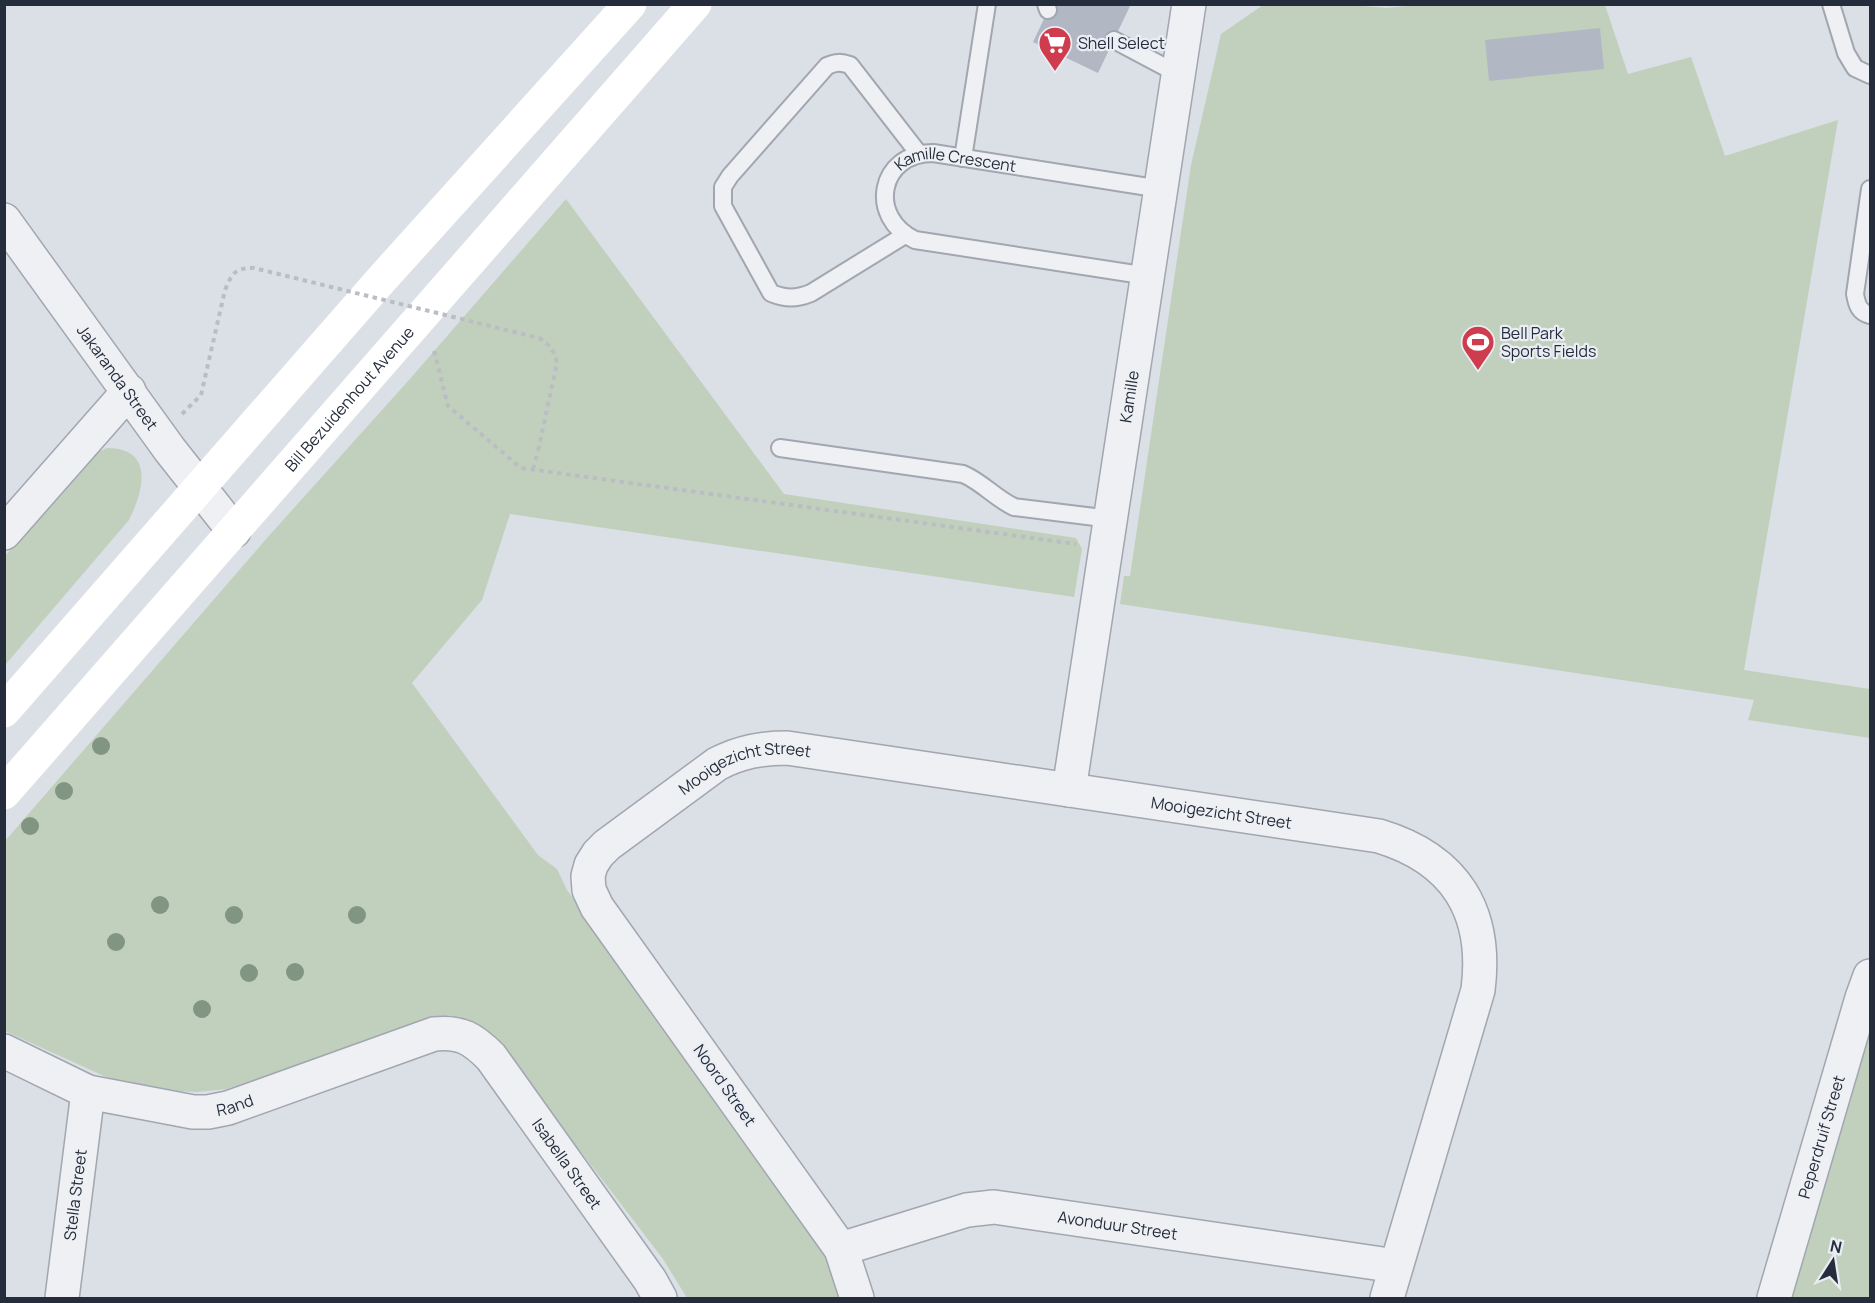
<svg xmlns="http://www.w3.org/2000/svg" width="1875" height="1303" viewBox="0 0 1875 1303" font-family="Manrope,sans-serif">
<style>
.green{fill:#c1d0bc}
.building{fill:#b2b8c3}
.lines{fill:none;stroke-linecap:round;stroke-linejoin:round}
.service-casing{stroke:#a1a6b0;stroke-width:20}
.minor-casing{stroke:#a1a6b0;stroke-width:36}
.path{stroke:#babdc4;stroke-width:4;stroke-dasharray:4.5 4.5;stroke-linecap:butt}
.service{stroke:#eef0f4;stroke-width:16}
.minor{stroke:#eef0f4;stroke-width:33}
.secondary{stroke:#fff;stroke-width:33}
.path-bridge{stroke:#babdc4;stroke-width:4;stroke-dasharray:4.5 4.5;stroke-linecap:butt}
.tree{fill:#819583}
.labels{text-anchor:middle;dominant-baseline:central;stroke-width:4.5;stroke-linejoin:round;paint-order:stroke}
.poi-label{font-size:16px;fill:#252d3c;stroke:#eaeef4;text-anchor:start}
.street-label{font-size:16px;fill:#252d3c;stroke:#eaeef4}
</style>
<rect width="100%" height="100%" fill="#dbdfe6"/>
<g class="green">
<path d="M1341,4L1387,8L1424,4L1605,5L1628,74L1691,57L1725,156L1838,120L1744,670L1870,689V738L1748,720L1754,700L1120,604L1124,576H1130L1191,165L1221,34L1263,5Z"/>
<path d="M566,199L784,494L1076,538L1082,549L1074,597L510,514L482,600L412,683L538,855L557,869L567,890L810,1222L831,1270L841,1298H687L663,1259L500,1046L429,1020L227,1089L197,1092L166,1091L117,1082L5,1031V841L267,538L409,380Z"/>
<path d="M107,448C154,448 144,490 129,520L5,665V556L88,461L96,453Z"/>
<path d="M1870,1018V1298H1788Z"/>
</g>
<g class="building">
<path d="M1051,4H1131L1098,73L1033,42Z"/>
<path d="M1600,28L1604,69L1489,81L1485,40Z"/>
</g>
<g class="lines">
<defs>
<g id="service">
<path d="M1046,4L1048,10"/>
<path d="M1831,4L1846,53L1855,68L1870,75"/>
<path d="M1114,40L1178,74"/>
<path d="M963,158L987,4"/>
<path d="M1870,189L1855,294C1857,305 1859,312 1870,315"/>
<path d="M905,235L811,293C796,299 786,299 771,293L723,206V187L730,176L827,66C836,62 841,62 850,65L919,154"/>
<path id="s1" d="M1148,276L915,240C867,217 879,153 933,153L1161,189"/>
<path d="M780,448L963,474C982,482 995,498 1014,507L1111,519"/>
</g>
<g id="minor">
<path id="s2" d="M4,220L170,450L234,531"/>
<path d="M4,533L129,391"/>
<path id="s3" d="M1069,790L1189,4"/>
<path id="s4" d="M4,1051L88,1092L193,1112H208L228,1108L434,1034C461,1031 473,1039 491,1057L650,1280L660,1298"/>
<path id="s5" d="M841,1249L967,1210L994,1207L1396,1266"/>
<path id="s6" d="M62,1298L88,1092"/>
<path id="s7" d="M857,1298L841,1249L597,907L589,890L588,876L591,865L598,854L607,845L717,764C740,752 761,748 787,748L1379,836C1455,859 1488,911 1478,990L1387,1298"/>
<path id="s8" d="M1774,1298L1862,998L1870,976"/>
</g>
</defs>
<use href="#service" class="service-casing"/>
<use href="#minor" class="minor-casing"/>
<g class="path">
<path d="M434,351L448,406L521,468L1076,544"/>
<path d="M182,414L201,395"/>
<path d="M533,469L538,451"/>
</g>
<use href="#service" class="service"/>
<use href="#minor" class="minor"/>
<g class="secondary">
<path d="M4,711L381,280L630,4"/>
<path id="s9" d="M4,793L695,4"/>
</g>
<path class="path-bridge" d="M201,395L225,290C232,273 235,268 254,268L539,338C550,345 554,350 557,363L538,451"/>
</g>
<g class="tree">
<circle cx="101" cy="746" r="9"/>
<circle cx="64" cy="791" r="9"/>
<circle cx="30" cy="826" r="9"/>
<circle cx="160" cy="905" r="9"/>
<circle cx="234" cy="915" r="9"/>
<circle cx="357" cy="915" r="9"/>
<circle cx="116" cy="942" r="9"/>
<circle cx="295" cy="972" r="9"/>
<circle cx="249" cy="973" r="9"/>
<circle cx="202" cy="1009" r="9"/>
</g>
<defs>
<symbol id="supermarket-pin" viewBox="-11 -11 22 30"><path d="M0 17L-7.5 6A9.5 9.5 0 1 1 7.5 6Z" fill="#cf3c4e" stroke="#eaeef4"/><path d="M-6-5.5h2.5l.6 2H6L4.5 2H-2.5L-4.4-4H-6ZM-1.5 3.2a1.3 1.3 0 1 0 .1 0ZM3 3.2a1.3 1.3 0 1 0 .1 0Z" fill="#fff"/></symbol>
<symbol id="stadium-pin" viewBox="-11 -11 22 30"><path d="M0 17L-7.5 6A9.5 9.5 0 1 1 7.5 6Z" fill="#cf3c4e" stroke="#eaeef4"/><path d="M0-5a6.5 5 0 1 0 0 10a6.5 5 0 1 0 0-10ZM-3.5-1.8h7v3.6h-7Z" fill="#fff"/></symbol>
</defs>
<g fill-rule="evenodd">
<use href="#supermarket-pin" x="1036" y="24" width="38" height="52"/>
<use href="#stadium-pin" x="1459" y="323" width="38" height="52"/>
</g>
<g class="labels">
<g class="poi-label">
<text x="1078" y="43">Shell Select</text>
<text x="1501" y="333">Bell Park<tspan x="1501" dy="18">Sports Fields</tspan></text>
</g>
<g class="street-label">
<text stroke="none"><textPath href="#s1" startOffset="386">Kamille Crescent</textPath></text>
<text stroke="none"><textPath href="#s2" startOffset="194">Jakaranda Street</textPath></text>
<text stroke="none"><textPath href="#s3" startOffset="398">Kamille</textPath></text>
<text stroke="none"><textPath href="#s9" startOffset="524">Bill Bezuidenhout Avenue</textPath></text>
<text stroke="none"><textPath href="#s7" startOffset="704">Mooigezicht Street</textPath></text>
<text stroke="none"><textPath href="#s7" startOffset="1190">Mooigezicht Street</textPath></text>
<text transform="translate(725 1085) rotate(55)">Noord Street</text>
<text stroke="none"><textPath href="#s4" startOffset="243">Rand</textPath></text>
<text stroke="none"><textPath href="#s8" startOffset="168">Peperdruif Street</textPath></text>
<text stroke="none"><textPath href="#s4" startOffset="650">Isabella Street</textPath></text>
<text stroke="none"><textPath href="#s6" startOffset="104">Stella Street</textPath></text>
<text stroke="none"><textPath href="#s5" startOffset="284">Avonduur Street</textPath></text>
</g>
</g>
<rect width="1875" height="1303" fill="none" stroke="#252d3c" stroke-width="12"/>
<g transform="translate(1833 1261) rotate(12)" stroke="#eaeef4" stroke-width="4.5" paint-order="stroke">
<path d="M0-4.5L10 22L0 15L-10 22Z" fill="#252d3c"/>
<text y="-9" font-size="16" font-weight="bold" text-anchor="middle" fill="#252d3c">N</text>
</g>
</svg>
